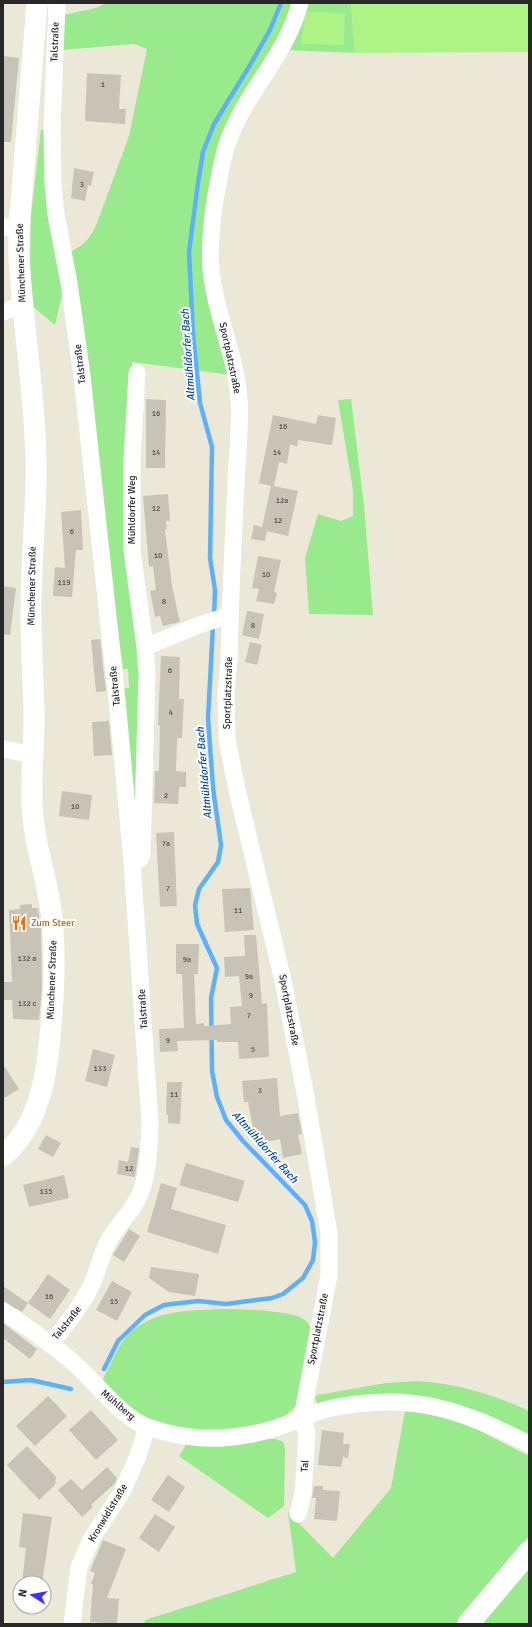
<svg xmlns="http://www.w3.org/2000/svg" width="532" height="1627" viewBox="0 0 532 1627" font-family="Signika,sans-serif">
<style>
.green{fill:#98ea8c}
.pitch{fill:#aef386}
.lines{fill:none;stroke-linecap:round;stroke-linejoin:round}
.stream{stroke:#5cb0fc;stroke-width:4.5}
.building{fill:#c7c4b7}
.minor{stroke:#fff;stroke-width:17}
.tertiary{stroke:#fff;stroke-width:21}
.secondary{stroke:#fff;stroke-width:22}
.labels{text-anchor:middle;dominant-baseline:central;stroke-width:4;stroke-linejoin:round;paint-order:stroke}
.number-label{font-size:8px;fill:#504f4c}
.street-label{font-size:10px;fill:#282828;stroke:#fff}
.food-label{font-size:10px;fill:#c56008;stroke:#fff;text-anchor:start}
.water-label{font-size:11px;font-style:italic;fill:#0049a3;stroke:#fff}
</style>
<rect width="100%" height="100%" fill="#ece8d7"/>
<g class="green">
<path d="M106,3H296L294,12L236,113L209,217L231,375L132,362L124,487L140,644L137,841L123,688H129L128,669H123L70,252C84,245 91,238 97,223L129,136L147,49L134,44L62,50L63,15L96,8Z"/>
<path d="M307,3H351L355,53L284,50Z"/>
<path d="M45,129L65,283L55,325L31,305L30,257L31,215L41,130Z"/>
<path d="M351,399L364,505L373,615L309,614L305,558L318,514L341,521L353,516V490L338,400Z"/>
<path d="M219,1309C235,1309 294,1310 305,1320C308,1322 310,1327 312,1330L296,1406L284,1417L261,1426L197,1432L147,1421L111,1393L103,1379C111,1364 118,1343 131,1332C155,1310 188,1311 219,1309Z"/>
<path d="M419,1381C458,1384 493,1394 529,1411V1435L486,1414L464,1407L324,1404L317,1403L315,1398L317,1395L386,1383Z"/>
<path d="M405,1411L422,1413L460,1421L529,1456V1536L487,1590L457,1624H144L145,1620L296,1572L288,1512L333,1558L391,1488Z"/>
<path d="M267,1439H276L283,1442L285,1449L284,1506L268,1518L179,1456L187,1443C214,1449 240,1444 267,1439Z"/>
<path d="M529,1565V1624H480Z"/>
</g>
<g class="pitch">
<path d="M351,3H529V52L355,53Z"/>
<path d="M305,12L345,13L344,45L301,44Z"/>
</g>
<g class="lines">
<g class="stream">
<path d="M214,617L215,590L210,558L212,447L200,403L193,334L189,252L198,183L203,152L214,124L250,65L270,30L281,3"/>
<path d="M104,1369L118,1341L145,1315L164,1305L198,1301L226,1304L272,1298L283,1294L303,1278L313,1260L315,1242L312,1221L305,1205L243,1141L226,1120L217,1097L212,1071L211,998L217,968L197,924L195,905L199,889L218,862L221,845L213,788L208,718L213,625"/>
<path d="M3,1382L31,1380L71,1389"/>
</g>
</g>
<g class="building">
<path d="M3,56L19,58L11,142H3Z"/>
<path d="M87,73L121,75L119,109H126L125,124L85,121Z"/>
<path d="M74,168L94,172L91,186L88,185L85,201L71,198Z"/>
<path d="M146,399L166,400L165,468H146Z"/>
<path d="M273,415L316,424L318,415L336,418L332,445L298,440L297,446L290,445L287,464L279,462L274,486L298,491L288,536L267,531L265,541L251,539L254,525L262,527L271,486L259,483Z"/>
<path d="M168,494L170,521H166L167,529L165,530L172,586L180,622L163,626L160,616L155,617L150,591L156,590L153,566L149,567L143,496Z"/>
<path d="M81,510L83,550H76L72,597L53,596L55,567L65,568L61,512Z"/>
<path d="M258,556L281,560L274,592L277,593L274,604L256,601L259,589L252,588Z"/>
<path d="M3,586L16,588L10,635L3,634Z"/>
<path d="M247,611L264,614L259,639L242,635Z"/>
<path d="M100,639L106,691L96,692L91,640Z"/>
<path d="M250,642L262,645L257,665L245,662Z"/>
<path d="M161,656L180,657L179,699H184L182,738H177L176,771L186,772V787H179L178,804L154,803L155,771H159L160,725H158Z"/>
<path d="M109,721L112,755L94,756L92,722Z"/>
<path d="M62,791L92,795L89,820L59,816Z"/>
<path d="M174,832L177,906L160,907L156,833Z"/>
<path d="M250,888L254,930L225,932L222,889Z"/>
<path d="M32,904V908H38L41,930L42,987L39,1020L13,1019L12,1000H3V982H12L9,910L20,909V905Z"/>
<path d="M244,935H256L262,1004L267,1003L269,1057L239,1059L238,1042H217V1040L177,1041L178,1051L160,1052L159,1029L184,1028L182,974H176V944H199L198,974H194L196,1024L204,1023V1026L231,1024L230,1007L242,1006L239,976L225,977L224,957L245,956Z"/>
<path d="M93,1049L115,1055L107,1087L85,1081Z"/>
<path d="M3,1064L19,1089L3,1099Z"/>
<path d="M277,1078L280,1116L298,1113L302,1134L298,1135L302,1154L283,1158L280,1139L256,1144L248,1102H244L242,1081Z"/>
<path d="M167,1082H182L180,1124L168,1123V1115L166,1114Z"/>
<path d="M46,1135L61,1143L53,1157L38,1149Z"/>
<path d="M131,1147L139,1148L135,1177L117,1174L119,1160L128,1162Z"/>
<path d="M186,1163L245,1181L238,1202L179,1185Z"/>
<path d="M64,1175L69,1198L29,1207L23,1185Z"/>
<path d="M161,1183L177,1188L171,1209L226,1225L218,1254L147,1232Z"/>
<path d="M129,1229L140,1236L124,1262L113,1255Z"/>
<path d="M151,1267L199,1274L195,1296L169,1292L149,1278Z"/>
<path d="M48,1274L70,1290L50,1319L28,1303Z"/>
<path d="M112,1281L132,1292L117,1321L96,1310Z"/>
<path d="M3,1286L28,1303L22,1312L3,1301Z"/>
<path d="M3,1323L37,1349L30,1359L3,1338Z"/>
<path d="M48,1396L67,1416L35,1446L16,1426Z"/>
<path d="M91,1410L118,1440L96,1460L69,1430Z"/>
<path d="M322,1430L344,1433L343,1444H350L348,1458L343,1457L341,1467L318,1465Z"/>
<path d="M27,1446L56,1477L55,1485L39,1500L7,1465Z"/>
<path d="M107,1467L117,1478L115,1483L91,1505L93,1507L82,1517L58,1490L71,1479L82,1490Z"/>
<path d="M168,1475L185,1487L169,1512L151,1500Z"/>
<path d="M314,1486H323V1490L340,1491L337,1521L314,1519L316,1498H312Z"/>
<path d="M23,1513L52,1517L42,1583H22L26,1548L19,1547Z"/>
<path d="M155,1514L175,1527L159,1552L139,1538Z"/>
<path d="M103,1540L126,1549L107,1598L119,1599L117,1624L90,1622L93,1584H91L95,1573L90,1571Z"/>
</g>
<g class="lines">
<g class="minor">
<path d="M3,227L19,228"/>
<path d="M3,312L22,305"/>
<path d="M145,647L199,625L230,615"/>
<path d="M3,749L33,755"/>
<path d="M136,860L140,859L142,853L147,674L145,647L132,550V460L137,373"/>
<path d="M3,1311C28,1328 53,1344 76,1365C96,1383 122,1418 148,1427C190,1442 234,1441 276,1428C295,1422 312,1412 332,1408C410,1392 461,1409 529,1444"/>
<path d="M51,1344C65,1325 82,1306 92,1284C98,1270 101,1255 108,1242C116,1227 128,1216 136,1202C149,1181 149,1145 150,1122L132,861L117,700L82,376L69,283L56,215L53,183L52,129L57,3"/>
<path d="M298,1514L303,1494L307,1433L302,1417L329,1275V1233L305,1092L282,976L238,794L227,740L226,693L229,661C230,602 233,543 236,483C237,455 241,426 239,398C236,359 219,322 213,284C206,248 215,195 223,159C235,101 286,60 300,3"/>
<path d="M72,1624L79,1567L92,1538L123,1490L138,1456L147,1427"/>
</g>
<path class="tertiary" d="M3,1156C31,1133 42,1098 47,1063C53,1018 57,956 51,911C46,874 33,840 32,803C31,775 34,748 34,720C34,687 31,653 31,619C30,570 36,521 36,472C36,400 23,329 19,257V228L37,3"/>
<path class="secondary" d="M468,1624L529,1552"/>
</g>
<defs>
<symbol id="restaurant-bare" viewBox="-9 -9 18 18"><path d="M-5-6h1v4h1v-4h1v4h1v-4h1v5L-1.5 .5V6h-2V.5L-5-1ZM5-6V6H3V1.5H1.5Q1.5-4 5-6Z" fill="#e8710a" stroke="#fff" stroke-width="2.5" paint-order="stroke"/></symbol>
</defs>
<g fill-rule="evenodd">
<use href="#restaurant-bare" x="8" y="912" width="22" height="22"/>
</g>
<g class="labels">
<g class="number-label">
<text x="103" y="84">1</text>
<text x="82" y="184">3</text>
<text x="156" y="413">16</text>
<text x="283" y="426">16</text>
<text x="156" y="452">14</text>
<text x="277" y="452">14</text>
<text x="282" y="500">12a</text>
<text x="156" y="508">12</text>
<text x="278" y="520">12</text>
<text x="72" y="531">6</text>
<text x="158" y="555">10</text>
<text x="266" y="574">10</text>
<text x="64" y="582">119</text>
<text x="164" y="601">8</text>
<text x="253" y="625">8</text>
<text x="170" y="670">6</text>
<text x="171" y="712">4</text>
<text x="166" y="795">2</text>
<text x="75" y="806">10</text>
<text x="166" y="843">7a</text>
<text x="168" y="888">7</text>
<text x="238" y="910">11</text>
<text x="27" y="958">132 a</text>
<text x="187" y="959">9a</text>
<text x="249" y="976">9a</text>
<text x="251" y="995">9</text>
<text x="27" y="1003">132 c</text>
<text x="249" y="1015">7</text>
<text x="168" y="1040">9</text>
<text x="253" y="1049">5</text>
<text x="100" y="1068">133</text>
<text x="260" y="1090">3</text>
<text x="174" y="1094">11</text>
<text x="129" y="1168">12</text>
<text x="46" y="1191">135</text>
<text x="49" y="1296">16</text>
<text x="114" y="1301">15</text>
</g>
<g class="street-label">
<text transform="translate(55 42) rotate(-88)">Talstraße</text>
<text transform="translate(21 263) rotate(-92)">Münchener Straße</text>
<text transform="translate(230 358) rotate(78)">Sportplatzstraße</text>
<text transform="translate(80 364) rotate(-97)">Talstraße</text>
<text transform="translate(132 510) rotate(-90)">Mühldorfer Weg</text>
<text transform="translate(32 586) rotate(-89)">Münchener Straße</text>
<text transform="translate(115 686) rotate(-96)">Talstraße</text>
<text transform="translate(228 693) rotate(-88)">Sportplatzstraße</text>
<text transform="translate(52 980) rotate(-88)">Münchener Straße</text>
<text transform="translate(143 1009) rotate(-94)">Talstraße</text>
<text transform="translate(289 1010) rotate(79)">Sportplatzstraße</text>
<text transform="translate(67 1323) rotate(-52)">Talstraße</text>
<text transform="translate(318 1329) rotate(-79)">Sportplatzstraße</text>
<text transform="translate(118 1405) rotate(40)">Mühlberg</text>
<text transform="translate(305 1466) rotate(-86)">Tal</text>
<text transform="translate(108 1513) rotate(-59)">Kronwidlstraße</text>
</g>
<g class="food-label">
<text x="31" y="923">Zum Steer</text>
</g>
<g class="water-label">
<text transform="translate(188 355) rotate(-94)">Altmühldorfer Bach</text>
<text transform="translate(204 773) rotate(-95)">Altmühldorfer Bach</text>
<text transform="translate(265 1147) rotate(48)">Altmühldorfer Bach</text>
</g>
</g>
<rect width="532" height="1627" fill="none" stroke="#282828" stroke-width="8"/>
<g transform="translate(32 1595) rotate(281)"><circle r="19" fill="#ffffff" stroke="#a9a9a9"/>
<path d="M0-3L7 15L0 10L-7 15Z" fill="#3631ff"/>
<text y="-6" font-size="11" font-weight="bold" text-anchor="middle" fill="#282828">N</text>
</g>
</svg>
